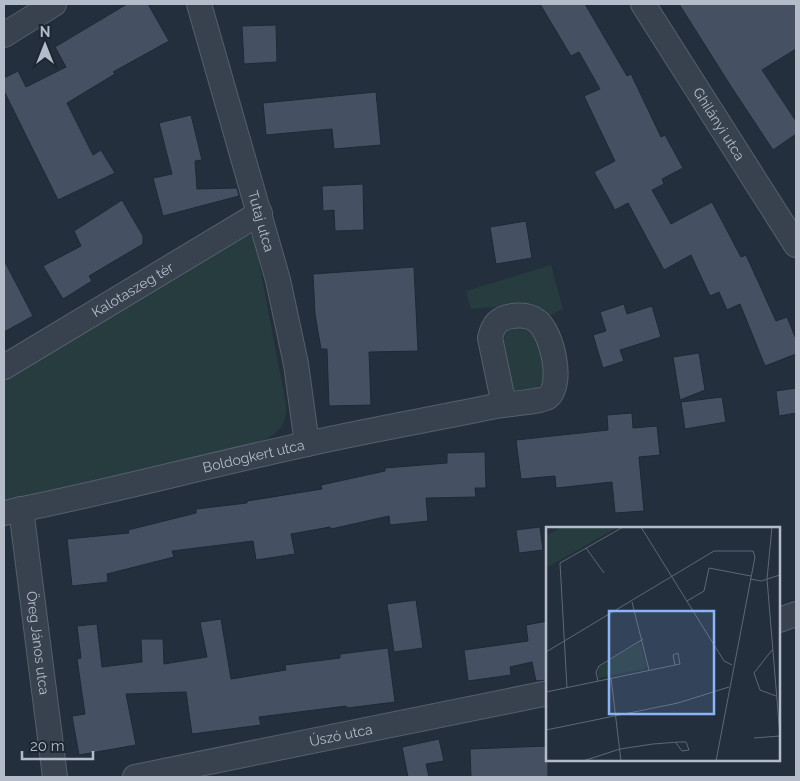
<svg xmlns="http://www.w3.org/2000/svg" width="800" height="781" viewBox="0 0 800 781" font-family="Raleway,sans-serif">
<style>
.green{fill:#263c3f}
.building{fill:#455162;stroke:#1f2835}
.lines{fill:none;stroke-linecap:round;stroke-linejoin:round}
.minor-casing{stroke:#565f6c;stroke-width:26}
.minor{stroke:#38414e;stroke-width:24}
.labels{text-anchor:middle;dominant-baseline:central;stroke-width:4;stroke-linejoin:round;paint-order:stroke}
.street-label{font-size:14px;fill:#b4bcc9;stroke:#1d2633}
.inset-road{fill:none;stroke:#5e6776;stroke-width:1}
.view{fill:#8ab4f8;fill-opacity:0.15;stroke:#8ab4f8;stroke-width:2.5}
.inset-edge{fill:none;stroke:#b4bcc9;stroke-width:2.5}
</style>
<rect width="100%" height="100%" fill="#242f3e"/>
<g class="green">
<path d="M247,233L253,238L256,246L286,405C287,430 275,434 256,445L4,505V372Z"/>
<path d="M551,265L563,309L545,318L508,306L471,309L466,291Z"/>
<path d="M522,327C525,329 530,330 533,332C538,336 539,344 541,350C549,376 546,391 516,393L512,387C508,368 490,327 522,327Z"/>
</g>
<g class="building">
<path d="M127,4H148L169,41L113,72L115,74L67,103L93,155L101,150L115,173L58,200L4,91V78L18,71L26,87L66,67L55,47Z"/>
<path d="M540,4H585L627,76L631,74L661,137L665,135L683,168L662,179L664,184L652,190L671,224L712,202L741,257L746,255L776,321L787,317L796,339V354L765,366L740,304L727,310L719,292L710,296L691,255L664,270L628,203L615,210L594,172L615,161L584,96L600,89L579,52L571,56Z"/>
<path d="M679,4H796V49L762,70L796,121V134L773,150L732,88Z"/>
<path d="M276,25L277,62L244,64L242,26Z"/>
<path d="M376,92L381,145L334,149L332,129L266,135L263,103Z"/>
<path d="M191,115L202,160L195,161L197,189L237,188L239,196L163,216L153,178L172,174L159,123Z"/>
<path d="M363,184L364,230L335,231L334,210L323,211L322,186Z"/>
<path d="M122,200L143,236V244L89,276L92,281L63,299L43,266L81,246L74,231Z"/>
<path d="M526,221L532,258L496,264L490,227Z"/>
<path d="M4,260L33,316L4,332Z"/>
<path d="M414,267L418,351L369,352L371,405L329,406L327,349H321L315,314L313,274Z"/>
<path d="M624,304L627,314L652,306L661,337L620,350L624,361L603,368L593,335L606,331L600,312Z"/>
<path d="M699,353L705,390L680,400L673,357Z"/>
<path d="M796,388V413L779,416L776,391Z"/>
<path d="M722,397L726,422L685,429L681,402Z"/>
<path d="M632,413L633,428L657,426L660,455L639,457L644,511L615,513L612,482L556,488L555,476L521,479L516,440L608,430L607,415Z"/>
<path d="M485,452L486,488H475L476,497L426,498L428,521L390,525L389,516L331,529L330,527L291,534L295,554L256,560L253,541L172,551L174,557L107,574L108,582L72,586L67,539L129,533L128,530L196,513V509L247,503V501L322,489L321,485L385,471V468L447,463V453Z"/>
<path d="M540,527L543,550L519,553L516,530Z"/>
<path d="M416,600L423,648L394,652L387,604Z"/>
<path d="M221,619L231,679L286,670L285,665L340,658V654L388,648L395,702L347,708L346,706L259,717L261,725L192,734L186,692L126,694L136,745L79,755L72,716L85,714L77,659L81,658L77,626L97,624L102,667L142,662L141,639H163L164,664L207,657L200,622Z"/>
<path d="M548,621V680L536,681L532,662L510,667L511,675L468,681L464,650L528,641L526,625Z"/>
<path d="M439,739L444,761L426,764L429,777H408L402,747Z"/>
<path d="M548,746V777H471L470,749Z"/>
</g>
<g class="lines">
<defs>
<g id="minor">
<path id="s1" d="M199,4L278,280L296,364L307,444"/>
<path id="s2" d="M643,4L796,245"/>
<path d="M4,35L54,4"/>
<path id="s3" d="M4,367L260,213"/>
<path id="s4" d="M21,509L55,777"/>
<path id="s5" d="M4,513C105,493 205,466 307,444C369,430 433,419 496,406C506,404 541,402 548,397C564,384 552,332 537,321C530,315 521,315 512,316C498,318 493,325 490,338L504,405"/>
<path d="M779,620L796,614"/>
<path id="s6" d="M135,777L548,693"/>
</g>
</defs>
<use href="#minor" class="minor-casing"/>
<use href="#minor" class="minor"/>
</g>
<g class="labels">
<g class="street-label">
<text stroke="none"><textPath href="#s2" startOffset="142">Ghilányi utca</textPath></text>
<text stroke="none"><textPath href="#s1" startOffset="226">Tutaj utca</textPath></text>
<text stroke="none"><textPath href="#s3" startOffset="150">Kalotaszeg tér</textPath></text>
<text stroke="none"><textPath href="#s5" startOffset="256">Boldogkert utca</textPath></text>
<text stroke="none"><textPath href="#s4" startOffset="135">Öreg János utca</textPath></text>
<text stroke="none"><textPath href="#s6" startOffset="210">Úszó utca</textPath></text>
</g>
</g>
<g transform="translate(546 527)">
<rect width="234" height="234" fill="#242f3e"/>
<path d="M15,0H72L0,41V9ZM94,115L100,138L98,142L52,151L53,140Z" fill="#263c3f"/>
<path class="inset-road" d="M95,0L178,134L186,138M226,0L221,52L234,209M40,21L58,46M204,52L215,54L234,48M141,74L158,64L163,41L205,49M86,75L103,143M226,123L208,146L214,163L230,169M0,125L168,24H207L209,30L170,234M65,151L75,234M52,154L50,145L53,139L97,112M21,161L14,36L77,0M0,165L134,137L132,126L127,128L129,138M0,203L132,176L183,160M208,211L234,209M37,234L74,222L107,217L133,215H140L143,223L136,224L130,216"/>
<path class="view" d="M63,84H168V187H63Z"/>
<rect width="234" height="234" class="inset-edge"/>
</g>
<rect width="800" height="781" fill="none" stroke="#b4bcc9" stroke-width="10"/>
<g transform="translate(45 45)" stroke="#1d2633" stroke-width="4" paint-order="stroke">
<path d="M0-4L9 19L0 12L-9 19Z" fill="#b4bcc9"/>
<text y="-8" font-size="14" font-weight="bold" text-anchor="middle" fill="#b4bcc9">N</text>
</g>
<path d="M22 751v8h71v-8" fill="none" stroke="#b4bcc9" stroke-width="2.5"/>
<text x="30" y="751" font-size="15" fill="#b4bcc9" stroke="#1d2633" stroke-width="4" paint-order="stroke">20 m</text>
</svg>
